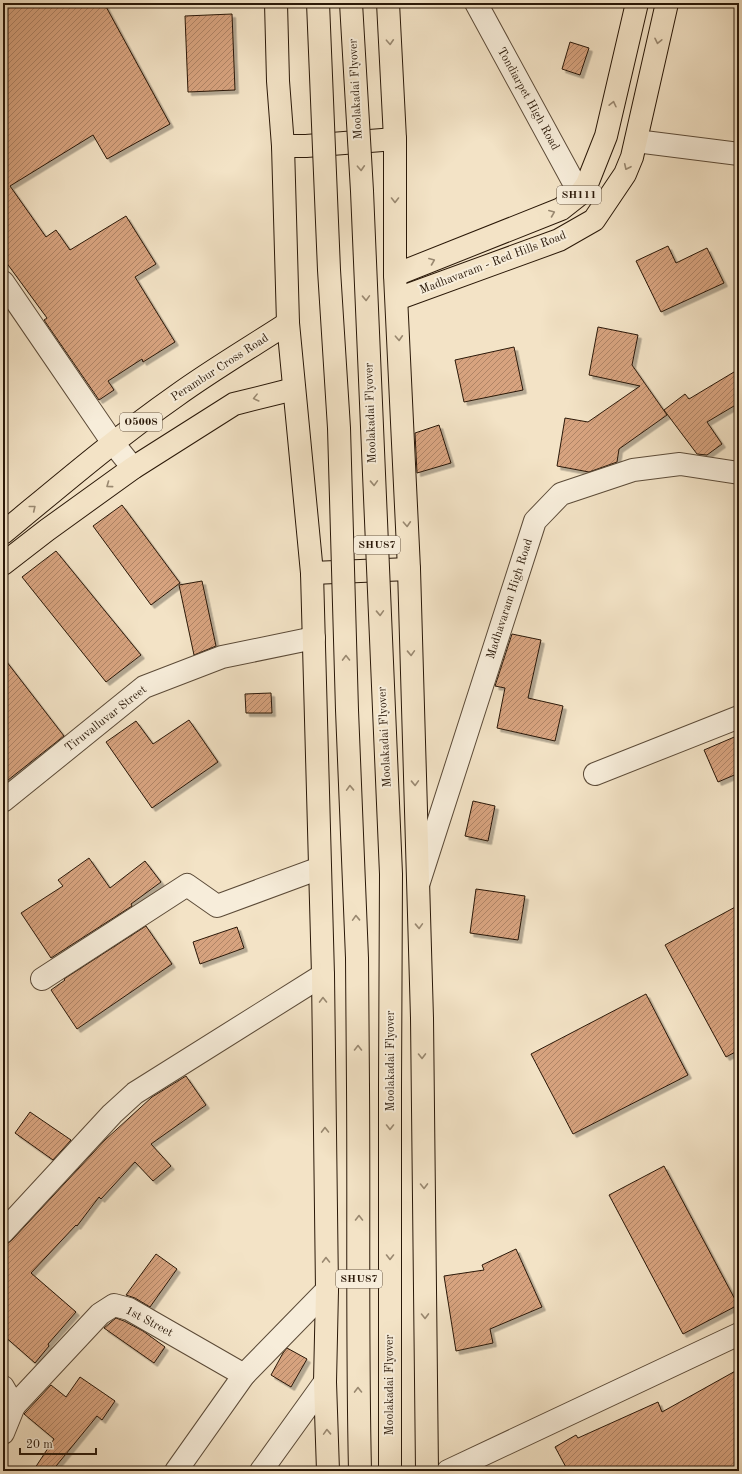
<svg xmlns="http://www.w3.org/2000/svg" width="742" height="1474" viewBox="0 0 742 1474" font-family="'Old Standard TT',serif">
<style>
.building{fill:url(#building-hatch);stroke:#2a1808;filter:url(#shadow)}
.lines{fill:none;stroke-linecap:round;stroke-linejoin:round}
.minor-casing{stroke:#5c4b38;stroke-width:24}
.major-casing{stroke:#2a1808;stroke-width:24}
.minor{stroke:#f7edda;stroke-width:22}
.major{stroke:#f3e3c6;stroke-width:22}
.major-bridge-casing{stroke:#2a1808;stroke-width:24;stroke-linecap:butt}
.major-bridge{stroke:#f3e3c6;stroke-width:22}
.oneway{stroke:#998870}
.labels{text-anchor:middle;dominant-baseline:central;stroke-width:4;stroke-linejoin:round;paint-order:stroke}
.shield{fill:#f7edda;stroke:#685847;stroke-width:1}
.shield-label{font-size:11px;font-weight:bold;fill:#2a1808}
.street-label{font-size:12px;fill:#2a1808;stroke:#f7edda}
</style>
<defs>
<pattern id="building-hatch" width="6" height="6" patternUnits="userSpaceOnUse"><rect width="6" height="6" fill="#d7a37f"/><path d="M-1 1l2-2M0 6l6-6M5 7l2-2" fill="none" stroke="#af8466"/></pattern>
<filter id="shadow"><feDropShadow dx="3.5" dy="3.5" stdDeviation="0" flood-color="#0004"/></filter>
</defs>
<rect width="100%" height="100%" fill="#f3e3c6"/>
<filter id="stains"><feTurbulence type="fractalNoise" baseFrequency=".005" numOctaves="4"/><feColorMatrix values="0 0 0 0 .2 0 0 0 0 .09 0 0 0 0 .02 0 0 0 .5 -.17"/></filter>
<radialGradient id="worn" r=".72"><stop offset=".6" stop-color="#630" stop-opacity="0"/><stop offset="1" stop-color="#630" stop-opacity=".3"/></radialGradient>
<g class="building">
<path d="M3,3H104L170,124L107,159L93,135L10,186L46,237L56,230L70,250L126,216L156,264L135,277L175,342L143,362L142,359L108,381L114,390L99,400L44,320L47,318L3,258Z"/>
<path d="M232,14L235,90L188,92L185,16Z"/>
<path d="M570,42L589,48L580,75L562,69Z"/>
<path d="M668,246L676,263L707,248L724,283L661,312L636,261Z"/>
<path d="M598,327L638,335L632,365L667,415L619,449L617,462L589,472L557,466L565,418L588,422L640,386L589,375Z"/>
<path d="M514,347L523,390L464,402L455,360Z"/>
<path d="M739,369V403L707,422L722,444L707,455L697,454L664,410L685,394L689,399Z"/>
<path d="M439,425L451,463L417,473L415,433Z"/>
<path d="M122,505L180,583L151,605L93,526Z"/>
<path d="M56,551L141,655L106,682L22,577Z"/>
<path d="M202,581L216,646L194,655L179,585Z"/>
<path d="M512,634L541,640L528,698L563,706L555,741L497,728L505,688L495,686Z"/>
<path d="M3,657L64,736L3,784Z"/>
<path d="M271,693L272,713H246L245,694Z"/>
<path d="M189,720L218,762L152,808L106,742L136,721L153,744Z"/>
<path d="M739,735V773L718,782L704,750Z"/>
<path d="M473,801L495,806L488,841L465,836Z"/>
<path d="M89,858L110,888L145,861L161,882L131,904L132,906L51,958L21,913L63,886L58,880Z"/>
<path d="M476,889L525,896L518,940L470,933Z"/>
<path d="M739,905V1050L726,1057L665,945Z"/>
<path d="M146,926L172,964L77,1029L51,990L65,980L64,979Z"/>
<path d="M237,927L244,948L200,964L193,942Z"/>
<path d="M646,994L688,1075L573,1134L531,1054Z"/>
<path d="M186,1076L206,1105L151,1144L171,1166L153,1181L135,1162L101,1199L99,1197L77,1226L76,1225L31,1273L76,1312L48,1344L49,1346L35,1363L3,1335V1244H7L12,1240L105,1140L152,1097Z"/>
<path d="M30,1112L71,1140L53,1160L15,1133Z"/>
<path d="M664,1166L738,1305L683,1334L609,1195Z"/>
<path d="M516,1249L542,1307L490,1329L493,1343L456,1351L444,1276L484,1270L482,1265Z"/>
<path d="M156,1254L177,1269L150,1307L135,1298L126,1295Z"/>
<path d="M116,1318L124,1321L143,1331L165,1347L154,1363L104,1328Z"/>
<path d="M287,1348L307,1359L291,1387L271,1375L283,1353Z"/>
<path d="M739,1369V1471H568L555,1447L576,1435L578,1438L658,1402L662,1412Z"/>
<path d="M80,1377L115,1401L102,1420L97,1416L52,1471H33L54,1439L24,1414L25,1413L51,1385L66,1397Z"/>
</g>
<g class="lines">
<defs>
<g id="minor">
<path d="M476,3L580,194"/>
<path d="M636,141L739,154"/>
<path d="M3,282L113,443L133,468"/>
<path d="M595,774L739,717"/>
<path d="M3,801L144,687L222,657L314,638"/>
<path d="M419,882L535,521L561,494L633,470L680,464L739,473"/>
<path d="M42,979L187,885L217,906L320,868"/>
<path d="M3,1232L112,1114L135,1093L323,975"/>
<path d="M3,1387L14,1406L3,1433"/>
<path d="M14,1406L100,1314L114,1305L129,1309L244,1375"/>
<path d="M176,1471L244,1375L327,1290"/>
<path d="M261,1471L325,1382"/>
<path d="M448,1471L739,1334"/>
</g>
<g id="major">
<path d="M276,3L278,81L283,146L288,323L312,573L323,975L327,1290L325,1382L328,1471"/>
<path d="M388,3L395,139V275L409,569L422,1018L427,1471"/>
<path d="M283,146H306L395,139"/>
<path d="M395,275L561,209L580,194L587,184L606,136L637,3"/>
<path d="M397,299L559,240L594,220L625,174L632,157L667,3"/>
<path d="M3,533C60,486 116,438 176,396C212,370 251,347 288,323"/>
<path d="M3,564L47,530L133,468L234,404L294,389"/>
<path d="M312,573L409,569"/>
<path d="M358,1087C359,1215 357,1343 360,1471"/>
<path d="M390,1471V1088"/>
</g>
</defs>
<use href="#minor" class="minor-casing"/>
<use href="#major" class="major-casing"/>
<use href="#minor" class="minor"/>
<use href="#major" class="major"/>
<defs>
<g id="major-bridge">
<path d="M318,3L329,270L339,428L347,710L357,958L358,1087"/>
<path d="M351,3L362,191L391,874L390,1088"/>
</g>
</defs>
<use href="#major-bridge" class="major-bridge-casing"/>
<use href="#major-bridge" class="major-bridge"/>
</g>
<defs><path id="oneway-chevron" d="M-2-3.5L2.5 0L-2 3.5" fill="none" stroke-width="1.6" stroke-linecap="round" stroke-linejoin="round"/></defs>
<g class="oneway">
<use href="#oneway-chevron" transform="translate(658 41) rotate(102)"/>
<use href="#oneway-chevron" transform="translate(390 42) rotate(87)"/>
<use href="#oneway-chevron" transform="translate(613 104) rotate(-77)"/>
<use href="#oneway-chevron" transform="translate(627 167) rotate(115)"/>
<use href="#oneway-chevron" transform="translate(361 168) rotate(87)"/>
<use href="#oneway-chevron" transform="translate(395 200) rotate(90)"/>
<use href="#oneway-chevron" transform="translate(552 213) rotate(-22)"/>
<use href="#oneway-chevron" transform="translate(432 261) rotate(-22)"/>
<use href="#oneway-chevron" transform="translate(366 298) rotate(88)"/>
<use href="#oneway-chevron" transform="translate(399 338) rotate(87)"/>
<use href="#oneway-chevron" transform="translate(256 398) rotate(166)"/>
<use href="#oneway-chevron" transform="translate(374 483) rotate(88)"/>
<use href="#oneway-chevron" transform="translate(109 485) rotate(144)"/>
<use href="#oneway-chevron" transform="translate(33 508) rotate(-39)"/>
<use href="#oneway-chevron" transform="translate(407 524) rotate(87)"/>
<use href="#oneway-chevron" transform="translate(380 613) rotate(88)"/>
<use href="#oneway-chevron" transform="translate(411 653) rotate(88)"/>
<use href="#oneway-chevron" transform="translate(346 658) rotate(-91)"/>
<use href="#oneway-chevron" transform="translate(415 783) rotate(88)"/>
<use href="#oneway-chevron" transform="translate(350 788) rotate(-92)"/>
<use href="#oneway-chevron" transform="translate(356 918) rotate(-92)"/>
<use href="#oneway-chevron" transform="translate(419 926) rotate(88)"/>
<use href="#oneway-chevron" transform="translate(323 1000) rotate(-91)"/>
<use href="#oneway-chevron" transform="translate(358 1048) rotate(-90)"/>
<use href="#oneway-chevron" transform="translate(422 1056) rotate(89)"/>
<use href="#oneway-chevron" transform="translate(390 1127) rotate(90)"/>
<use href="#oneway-chevron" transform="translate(325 1130) rotate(-91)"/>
<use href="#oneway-chevron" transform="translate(424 1186) rotate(89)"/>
<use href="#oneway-chevron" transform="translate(359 1218) rotate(-90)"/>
<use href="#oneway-chevron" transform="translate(390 1257) rotate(90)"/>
<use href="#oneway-chevron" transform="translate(326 1260) rotate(-91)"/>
<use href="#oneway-chevron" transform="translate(425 1316) rotate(89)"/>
<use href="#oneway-chevron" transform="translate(358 1390) rotate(-91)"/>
<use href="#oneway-chevron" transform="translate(327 1432) rotate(-92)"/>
</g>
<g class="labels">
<g class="shield">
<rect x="557" y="186" width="44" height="18" rx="3"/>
<rect x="120" y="413" width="42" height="18" rx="3"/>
<rect x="354" y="536" width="46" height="18" rx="3"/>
<rect x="336" y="1270" width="46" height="18" rx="3"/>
</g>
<g class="shield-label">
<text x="579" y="195">SH111</text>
<text x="141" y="422">O5008</text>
<text x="377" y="545">SHU87</text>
<text x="359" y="1279">SHU87</text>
</g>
<g class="street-label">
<text transform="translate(356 89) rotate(-93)">Moolakadai Flyover</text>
<text transform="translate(528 99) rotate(61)">Tondiarpet High Road</text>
<text transform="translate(493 263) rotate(-21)">Madhavaram - Red Hills Road</text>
<text transform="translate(220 368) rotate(-33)">Perambur Cross Road</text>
<text transform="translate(371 413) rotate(-92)">Moolakadai Flyover</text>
<text transform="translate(510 599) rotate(-72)">Madhavaram High Road</text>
<text transform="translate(106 719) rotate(-38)">Tiruvalluvar Street</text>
<text transform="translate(385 737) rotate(-93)">Moolakadai Flyover</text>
<text transform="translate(391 1061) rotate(-90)">Moolakadai Flyover</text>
<text transform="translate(149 1322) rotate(28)">1st Street</text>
<text transform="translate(390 1385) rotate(-90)">Moolakadai Flyover</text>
</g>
</g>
<rect width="742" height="1474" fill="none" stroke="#f3e3c6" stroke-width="16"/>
<rect x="4" y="4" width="734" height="1466" fill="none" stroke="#2a1808" stroke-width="2"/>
<rect x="8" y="8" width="726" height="1458" fill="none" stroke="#2a1808"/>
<path d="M20 1448v6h76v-6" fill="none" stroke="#2a1808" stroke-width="2"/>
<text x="26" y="1448" font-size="12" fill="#2a1808" stroke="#f7edda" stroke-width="3" paint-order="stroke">20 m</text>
<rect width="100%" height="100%" filter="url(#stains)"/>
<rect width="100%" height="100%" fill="url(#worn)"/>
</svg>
